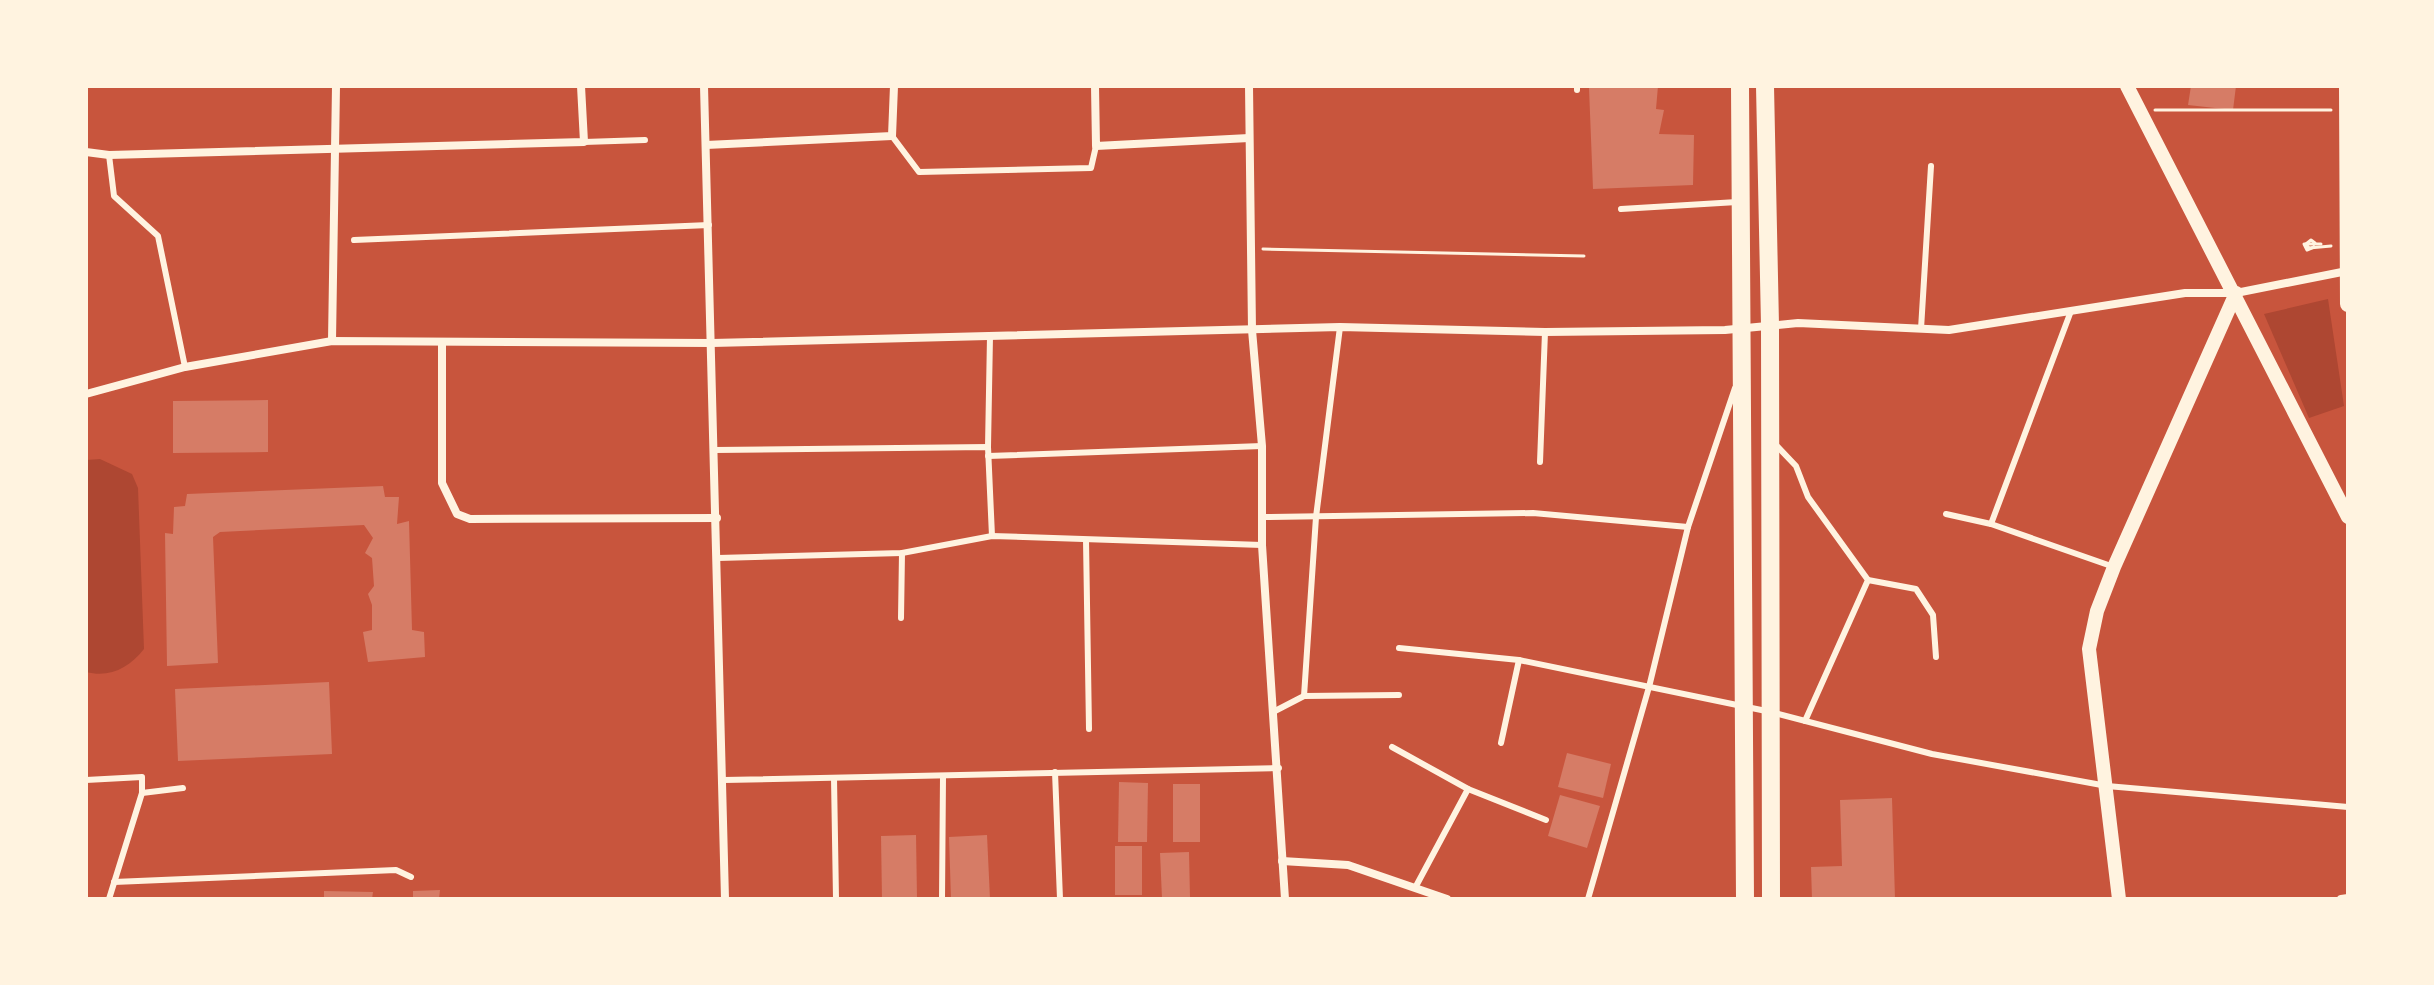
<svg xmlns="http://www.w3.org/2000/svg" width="2434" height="985" viewBox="0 0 2434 985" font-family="Poppins,sans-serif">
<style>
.green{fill:#ae4732}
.building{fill:#d67c66}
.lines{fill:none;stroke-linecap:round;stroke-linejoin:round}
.path{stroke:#fff3e0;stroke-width:3}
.service{stroke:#fff3e0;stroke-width:6}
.minor{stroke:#fff3e0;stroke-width:8}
.tertiary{stroke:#fff3e0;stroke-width:14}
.secondary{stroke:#fff3e0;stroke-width:16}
.primary{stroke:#fff3e0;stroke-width:18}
</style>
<rect width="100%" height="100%" fill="#c8553d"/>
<g class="green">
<path d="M2328,299L2344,406L2309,418L2264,314Z"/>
<path d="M100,459L132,474L138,488L144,649C129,668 110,678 86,672V460Z"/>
</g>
<g class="building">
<path d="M1658,86L1656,109L1664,110L1659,134L1694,135L1693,185L1593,189L1589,88Z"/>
<path d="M2191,86H2236L2233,110L2188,105Z"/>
<path d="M268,400V452L173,453V401Z"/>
<path d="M383,486L385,497H399L397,524L409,521L412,630L424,632L425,657L368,662L363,632L372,630V605L368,594L374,586L372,558L365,553L373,538L364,525L220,532L213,537L218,663L167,666L165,533L173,534L174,507L185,506L187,494Z"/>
<path d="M329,682L332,754L178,761L175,689Z"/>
<path d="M1567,753L1611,764L1603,798L1558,787Z"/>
<path d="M1119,782L1148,783L1147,842H1118Z"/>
<rect x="1173" y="784" width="27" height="58"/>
<path d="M1560,795L1600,806L1587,848L1548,836Z"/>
<path d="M1892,798L1895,899H1812L1811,867L1842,866L1840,800Z"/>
<path d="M916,835L917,899H882L881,836Z"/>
<path d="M987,835L990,899H951L949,837Z"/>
<rect x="1115" y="846" width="27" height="49"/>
<path d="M1189,852L1190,897L1162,898L1160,853Z"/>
<path d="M440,890L439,899H413V891Z"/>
<path d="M324,891L373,892L372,899H324Z"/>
</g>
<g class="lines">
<g class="path">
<path d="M2155,110H2331"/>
<path d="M2315,243L2311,240L2306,244L2309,248L2331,246"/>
<path d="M2314,247L2307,250L2304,244H2321"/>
<path d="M1263,249L1584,256"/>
</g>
<g class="service">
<path d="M1577,90V86"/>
<path d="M892,136L919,172L1091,168L1096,146"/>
<path d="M584,142L645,140"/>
<path d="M109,155L114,196L158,236L185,367"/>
<path d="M1621,209L1737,202"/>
<path d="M354,240L709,225"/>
<path d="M1921,329L1931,166"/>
<path d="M1775,444L1796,466L1808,497L1868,580L1805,721"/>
<path d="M988,447L990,336"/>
<path d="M715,450L988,447L992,536"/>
<path d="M988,456L1262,446"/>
<path d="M1540,462L1545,332"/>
<path d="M1946,514L1991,524L2114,567"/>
<path d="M1264,517L1533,513L1688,527"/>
<path d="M1991,524L2071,311"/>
<path d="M1086,540L1089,729"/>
<path d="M718,558L902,553L992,536L1262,545"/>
<path d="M1868,580L1916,589L1933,615L1936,657"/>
<path d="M901,618L902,553"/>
<path d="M1399,648L1519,660L1771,712L1932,754L2107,786L2348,807"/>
<path d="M1304,696L1399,695"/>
<path d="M1275,711L1304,696L1316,517L1340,327"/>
<path d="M1501,743L1519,660"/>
<path d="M1392,747L1468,789L1546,820"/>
<path d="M1055,772L1060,899"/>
<path d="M834,778L836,899"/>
<path d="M86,780L142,777V793L109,899"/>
<path d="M724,780L1279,768"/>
<path d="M142,793L183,788"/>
<path d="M114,882L396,870L411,877"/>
<path d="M1415,888L1468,789"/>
<path d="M942,899L943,777"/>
<path d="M1588,899L1649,687L1688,527L1735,388"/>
</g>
<g class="minor">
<path d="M704,86L725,899"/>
<path d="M1095,86L1096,146L1249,138"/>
<path d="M1249,86L1252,330L1262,446V545L1285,899"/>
<path d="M706,145L892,136L894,86"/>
<path d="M86,152L109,155L584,142L581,86"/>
<path d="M332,341L336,86"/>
<path d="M442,343V483L457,514L470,519L717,518"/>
<path d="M86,394L185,367L332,341L712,343L1340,327L1545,332L1725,330L1798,323L1949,330L2185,293H2236L2347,271"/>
<path d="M1282,861L1348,865L1447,899"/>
<path d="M2341,899L2348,898"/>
</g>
<g class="tertiary">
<path d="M2127,86L2348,517"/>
<path d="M2119,899L2089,649L2097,611L2114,567L2236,293"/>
</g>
<path class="secondary" d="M2347,86L2348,304"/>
<g class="primary">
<path d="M1740,86L1745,899"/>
<path d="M1765,86L1770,325L1771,899"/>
</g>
</g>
<rect width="2434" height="985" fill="none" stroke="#fff3e0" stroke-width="176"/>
</svg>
